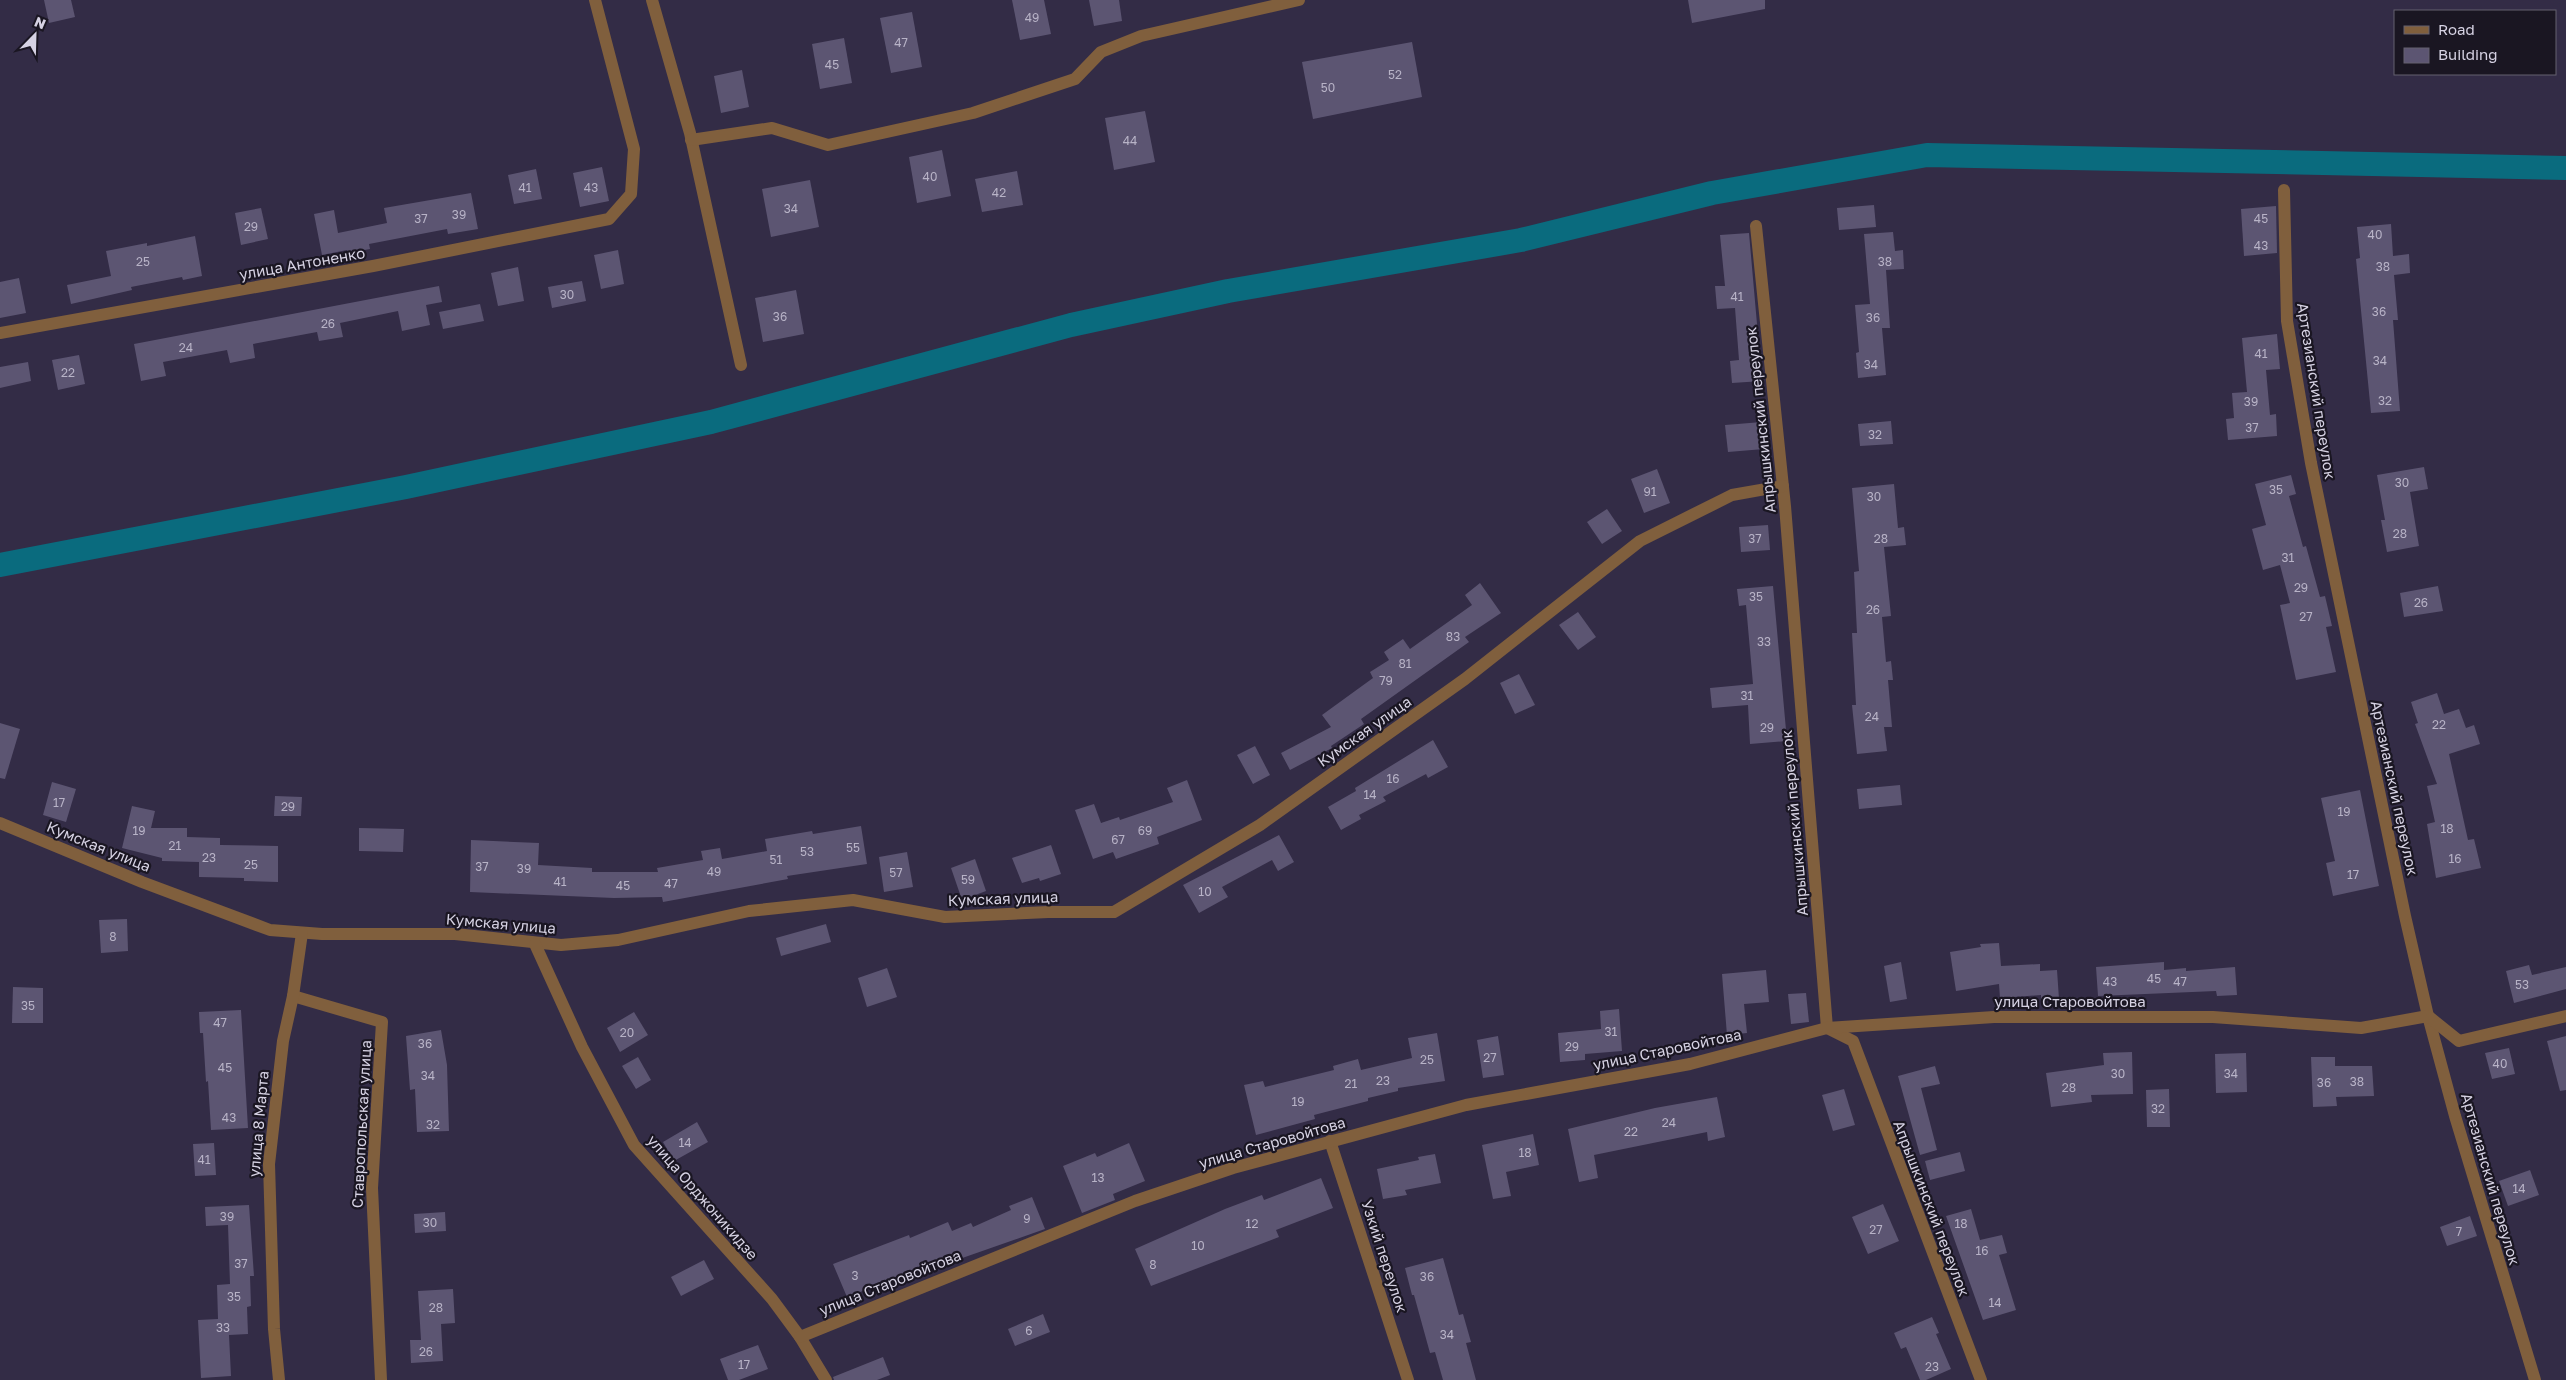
<svg xmlns="http://www.w3.org/2000/svg" width="2566" height="1380" viewBox="0 0 2566 1380" font-family="'Golos Text',sans-serif">
<style>
.lines{fill:none;stroke-linecap:round;stroke-linejoin:round}
.canal{stroke:#0a6b7e;stroke-width:24}
.building{fill:#5c5572}
.street{stroke:#805f3d;stroke-width:12}
.labels{text-anchor:middle;dominant-baseline:central;stroke-width:4.5;stroke-linejoin:round;paint-order:stroke}
.number-label{font-size:12px;fill:#b8b3c7}
.street-label{font-size:15px;fill:#d6d2e3;stroke:#1a1622}
</style>
<rect width="100%" height="100%" fill="#332c46"/>
<g class="lines">
<path class="canal" d="M0,565L406,487L711,422L1071,325L1228,291L1521,240L1712,193L1927,155L2566,168"/>
</g>
<g class="building">
<path d="M44,0H71L75,17L49,23Z"/>
<path d="M1012,0H1044L1051,34L1020,40Z"/>
<path d="M1089,0H1119L1122,21L1094,26Z"/>
<path d="M1688,0H1765V9L1692,23Z"/>
<path d="M912,12L922,67L891,73L880,18Z"/>
<path d="M844,38L852,83L820,89L812,44Z"/>
<path d="M1412,42L1422,97L1313,119L1302,62Z"/>
<path d="M742,70L749,107L721,113L714,76Z"/>
<path d="M1145,111L1155,162L1114,170L1105,118Z"/>
<path d="M942,150L951,196L917,203L909,157Z"/>
<path d="M602,167L609,201L580,207L573,173Z"/>
<path d="M536,169L542,199L514,204L508,175Z"/>
<path d="M1017,171L1023,205L982,212L975,179Z"/>
<path d="M810,180L819,227L771,237L762,189Z"/>
<path d="M471,193L478,229L448,234L447,229L369,244L370,249L348,253L347,250L322,255L314,214L334,210L338,233L387,223L384,208Z"/>
<path d="M1874,205L1876,227L1839,230L1837,208Z"/>
<path d="M2276,206L2277,253L2244,256L2241,209Z"/>
<path d="M261,208L268,239L241,245L235,213Z"/>
<path d="M2391,224L2393,256L2409,254L2410,273L2394,275L2398,320H2393L2400,411L2371,413L2356,259L2360,258L2357,227Z"/>
<path d="M1893,232L1895,251L1903,250L1904,269L1886,270L1890,328H1882L1886,375L1858,378L1856,353L1859,352L1855,305L1870,304L1864,234Z"/>
<path d="M1749,233L1762,381L1732,383L1730,361L1739,360L1735,308L1717,309L1715,286H1725L1720,235Z"/>
<path d="M195,236L202,276L183,280L182,277L131,287L132,290L71,304L67,285L111,276L106,251L147,243V246Z"/>
<path d="M618,250L624,284L601,289L594,255Z"/>
<path d="M518,267L524,301L498,306L491,273Z"/>
<path d="M19,278L26,313L0,318V282Z"/>
<path d="M582,281L586,301L552,308L548,287Z"/>
<path d="M439,286L442,302L426,305L430,325L402,331L398,311L340,323L343,337L319,341L317,332L253,344L255,358L230,363L227,350L163,362L166,376L141,381L134,344Z"/>
<path d="M796,290L804,334L763,342L755,298Z"/>
<path d="M480,304L484,321L443,329L439,312Z"/>
<path d="M2277,334L2280,369L2266,370L2270,415L2276,414L2277,436L2228,440L2226,419L2234,418L2232,393L2247,392L2242,338Z"/>
<path d="M79,355L85,384L58,390L52,360Z"/>
<path d="M28,362L31,381L0,388V367Z"/>
<path d="M1891,421L1893,444L1860,446L1858,424Z"/>
<path d="M1762,422L1764,449L1728,452L1725,425Z"/>
<path d="M2424,467L2428,489L2410,492L2419,546L2387,552L2381,520H2385L2377,475Z"/>
<path d="M1657,469L1670,503L1644,513L1631,479Z"/>
<path d="M2291,475L2296,494L2289,496L2303,547L2306,546L2320,597L2325,596L2332,626L2326,627L2336,672L2296,680L2280,605L2290,603L2280,565L2263,570L2252,529L2266,525L2255,484Z"/>
<path d="M1894,484L1898,528L1904,527L1906,545L1884,547L1891,616L1882,617L1886,662L1891,661L1893,680H1888L1892,727H1884L1887,751L1857,754L1852,705H1856L1852,633H1857L1854,572L1859,571L1852,488Z"/>
<path d="M1607,509L1622,531L1602,544L1587,522Z"/>
<path d="M1768,525L1770,550L1741,552L1739,527Z"/>
<path d="M1480,583L1501,613L1465,637L1469,642L1361,719L1364,724L1331,746L1332,748L1290,770L1281,753L1331,727L1322,715L1373,678L1370,672L1389,660L1384,652L1403,639L1410,649L1472,605L1465,595Z"/>
<path d="M1773,586L1787,741L1750,744L1748,705L1712,708L1710,688L1753,684L1746,605L1739,606L1737,589Z"/>
<path d="M2438,586L2443,611L2404,617L2400,593Z"/>
<path d="M1578,612L1596,637L1578,650L1559,625Z"/>
<path d="M1519,674L1535,705L1515,714L1500,683Z"/>
<path d="M2437,693L2444,714L2459,709L2466,728L2474,725L2480,744L2449,754L2468,840L2474,839L2481,868L2436,878L2427,824L2435,822L2427,786L2437,784L2415,724L2418,723L2411,702Z"/>
<path d="M0,723L20,729L5,779L0,778Z"/>
<path d="M1433,740L1448,767L1428,778L1426,774L1383,797L1386,801L1359,815L1361,819L1341,830L1328,807L1356,791L1355,788Z"/>
<path d="M1255,746L1270,775L1253,784L1237,755Z"/>
<path d="M1187,780L1202,820L1157,837L1159,844L1116,859L1113,852L1093,859L1075,810L1094,804L1101,823L1119,817L1120,820L1173,802L1167,788Z"/>
<path d="M52,782L76,789L66,822L43,815Z"/>
<path d="M1900,785L1902,805L1859,809L1857,789Z"/>
<path d="M2360,790L2379,886L2333,896L2326,863L2335,861L2321,798Z"/>
<path d="M275,796L302,797L301,816H274Z"/>
<path d="M132,806L155,811L151,828H187V837L220,838V845L278,846V882L244,881V878L199,877V862L162,861V858L122,848Z"/>
<path d="M861,826L867,864L787,876L788,879L663,902L662,897L614,898L470,892L471,840L539,843L538,865L592,868V872H658L657,868L703,860L701,851L720,848L722,859L767,851L765,839L812,831L813,834Z"/>
<path d="M359,828L404,829L403,852L359,851Z"/>
<path d="M1279,835L1294,862L1278,871L1272,860L1222,887L1228,897L1199,913L1183,885Z"/>
<path d="M1051,845L1061,874L1040,881L1039,878L1022,883L1012,858Z"/>
<path d="M907,852L913,887L884,892L879,857Z"/>
<path d="M975,859L986,891L962,900L951,868Z"/>
<path d="M127,919L128,951L101,953L99,920Z"/>
<path d="M826,924L831,942L781,956L776,938Z"/>
<path d="M1999,943L2001,966L2040,964V971L2057,970L2059,999L2041,1000V995L2000,998L1999,984L1956,991L1950,952L1981,947L1980,944Z"/>
<path d="M1901,962L1907,999L1890,1002L1884,966Z"/>
<path d="M2164,962V970L2186,968V971L2235,967L2237,995L2217,996L2216,991L2098,996L2096,967Z"/>
<path d="M2529,965L2532,975L2566,967V989L2514,1003L2506,971Z"/>
<path d="M887,968L897,997L867,1007L858,978Z"/>
<path d="M1766,970L1769,1002L1744,1004L1747,1033L1727,1035L1722,974Z"/>
<path d="M13,987L43,988V1023H12Z"/>
<path d="M1806,993L1809,1022L1791,1024L1788,994Z"/>
<path d="M1619,1009L1622,1051L1585,1054V1060L1560,1062L1558,1033L1601,1029L1600,1011Z"/>
<path d="M241,1010L248,1128L211,1130L208,1081L206,1082L203,1033H200L199,1012Z"/>
<path d="M634,1012L648,1035L620,1052L607,1028Z"/>
<path d="M441,1030L447,1065L449,1131L417,1132L415,1089L410,1090L406,1036Z"/>
<path d="M1437,1033L1445,1081L1398,1088V1091L1368,1098V1101L1314,1115L1315,1119L1256,1135L1244,1085L1263,1081L1265,1087L1334,1070L1333,1066L1358,1059L1361,1070L1412,1058L1408,1038Z"/>
<path d="M1498,1036L1504,1075L1483,1078L1477,1040Z"/>
<path d="M2566,1036V1090L2560,1091L2547,1041Z"/>
<path d="M2509,1048L2515,1074L2492,1079L2485,1053Z"/>
<path d="M2132,1052L2133,1094L2091,1095L2092,1102L2051,1107L2046,1073L2104,1065L2103,1053Z"/>
<path d="M2246,1053L2247,1092L2216,1093L2215,1054Z"/>
<path d="M638,1057L651,1080L636,1089L622,1066Z"/>
<path d="M2311,1057H2335V1066H2372L2374,1096L2336,1097L2337,1106L2313,1107Z"/>
<path d="M1935,1066L1940,1084L1921,1088L1937,1150L1920,1155L1898,1076Z"/>
<path d="M1844,1089L1855,1125L1833,1131L1822,1095Z"/>
<path d="M2169,1089L2170,1127H2147L2146,1090Z"/>
<path d="M1717,1097L1725,1137L1708,1141L1707,1132L1594,1155L1598,1178L1579,1182L1568,1129L1655,1108Z"/>
<path d="M697,1122L708,1142L674,1161L663,1142Z"/>
<path d="M1533,1134L1539,1165L1506,1172L1511,1196L1493,1199L1482,1145Z"/>
<path d="M214,1143L216,1175L195,1176L193,1144Z"/>
<path d="M1129,1143L1145,1181L1113,1194L1115,1200L1082,1213L1063,1166L1095,1153L1097,1157Z"/>
<path d="M1960,1152L1965,1171L1930,1180L1925,1161Z"/>
<path d="M1435,1154L1441,1183L1405,1190L1407,1195L1383,1199L1377,1169L1419,1160L1418,1157Z"/>
<path d="M2530,1170L2539,1195L2508,1206L2499,1181Z"/>
<path d="M1321,1178L1333,1208L1276,1230L1279,1237L1151,1286L1135,1249L1225,1209L1262,1195L1264,1200Z"/>
<path d="M1032,1197L1045,1229L948,1263L947,1259L847,1297L833,1264L909,1235L910,1238L948,1222L952,1231L971,1223L973,1227L1011,1210L1009,1206Z"/>
<path d="M1883,1204L1899,1241L1868,1254L1852,1217Z"/>
<path d="M249,1205L254,1276H250L251,1306L247,1307L248,1334L229,1335L231,1376L201,1378L198,1320L218,1319L217,1285L230,1284L228,1225L206,1226L205,1207Z"/>
<path d="M1971,1209L1980,1240L2002,1235L2007,1253L1999,1255L2016,1310L1983,1320L1946,1216Z"/>
<path d="M445,1212L446,1231L415,1233L414,1214Z"/>
<path d="M2470,1216L2477,1236L2447,1246L2440,1227Z"/>
<path d="M1443,1258L1459,1315L1463,1314L1471,1342L1466,1343L1476,1380H1443L1435,1352L1430,1353L1414,1295H1412L1405,1268Z"/>
<path d="M704,1260L714,1279L681,1296L671,1277Z"/>
<path d="M453,1289L455,1323L441,1324L443,1361L411,1363L410,1340H421L418,1291Z"/>
<path d="M1043,1314L1050,1332L1015,1346L1008,1329Z"/>
<path d="M1932,1317L1939,1333L1936,1334L1951,1369L1926,1380H1920L1906,1347L1901,1349L1894,1333Z"/>
<path d="M758,1345L768,1369L739,1380H728L720,1359Z"/>
<path d="M883,1357L890,1375L877,1380H834L833,1377Z"/>
</g>
<g class="lines">
<g class="street">
<path d="M652,0L690,133L741,365"/>
<path d="M691,140L772,128L828,145L973,113L1075,79L1101,52L1141,36L1299,0"/>
<path d="M2284,190L2287,321L2311,463L2405,916L2428,1016L2455,1116L2535,1380"/>
<path d="M1756,226L1785,506L1827,1028L1853,1041L1981,1380"/>
<path d="M0,333L373,266L609,219L631,194L634,149L595,0"/>
<path d="M0,823L142,882L270,930L322,934H455L561,945L618,940L749,911L853,900L945,917L1048,912H1114L1260,825L1465,679L1640,541L1732,495L1783,486"/>
<path d="M535,944L582,1047L634,1145L772,1299L800,1337L826,1380"/>
<path d="M293,996L382,1022L372,1188L381,1380"/>
<path d="M1330,1141L1408,1380"/>
<path d="M800,1337L1135,1201L1233,1168L1466,1105L1690,1064L1827,1028L1994,1017H2213L2361,1028L2428,1016L2459,1041L2566,1016"/>
<path d="M279,1380L274,1329L269,1164L283,1041L293,996L302,933"/>
</g>
</g>
<g class="labels">
<g class="number-label">
<text x="1032" y="17">49</text>
<text x="901" y="42">47</text>
<text x="832" y="64">45</text>
<text x="1395" y="74">52</text>
<text x="1328" y="87">50</text>
<text x="1130" y="140">44</text>
<text x="930" y="176">40</text>
<text x="525" y="187">41</text>
<text x="591" y="187">43</text>
<text x="999" y="192">42</text>
<text x="791" y="208">34</text>
<text x="459" y="214">39</text>
<text x="421" y="218">37</text>
<text x="2261" y="218">45</text>
<text x="251" y="226">29</text>
<text x="2375" y="234">40</text>
<text x="2261" y="245">43</text>
<text x="143" y="261">25</text>
<text x="1885" y="261">38</text>
<text x="2383" y="266">38</text>
<text x="567" y="294">30</text>
<text x="1737" y="296">41</text>
<text x="2379" y="311">36</text>
<text x="780" y="316">36</text>
<text x="1873" y="317">36</text>
<text x="328" y="323">26</text>
<text x="186" y="347">24</text>
<text x="2261" y="353">41</text>
<text x="2380" y="360">34</text>
<text x="1871" y="364">34</text>
<text x="68" y="372">22</text>
<text x="2385" y="400">32</text>
<text x="2251" y="401">39</text>
<text x="2252" y="427">37</text>
<text x="1875" y="434">32</text>
<text x="2402" y="482">30</text>
<text x="2276" y="489">35</text>
<text x="1650" y="491">91</text>
<text x="1874" y="496">30</text>
<text x="2400" y="533">28</text>
<text x="1755" y="538">37</text>
<text x="1881" y="538">28</text>
<text x="2288" y="557">31</text>
<text x="2301" y="587">29</text>
<text x="1756" y="596">35</text>
<text x="2421" y="602">26</text>
<text x="1873" y="609">26</text>
<text x="2306" y="616">27</text>
<text x="1453" y="636">83</text>
<text x="1764" y="641">33</text>
<text x="1405" y="663">81</text>
<text x="1386" y="680">79</text>
<text x="1747" y="695">31</text>
<text x="1872" y="716">24</text>
<text x="2439" y="724">22</text>
<text x="1767" y="727">29</text>
<text x="1393" y="778">16</text>
<text x="1370" y="794">14</text>
<text x="59" y="802">17</text>
<text x="288" y="806">29</text>
<text x="2344" y="811">19</text>
<text x="2447" y="828">18</text>
<text x="139" y="830">19</text>
<text x="1145" y="830">69</text>
<text x="1118" y="839">67</text>
<text x="175" y="845">21</text>
<text x="853" y="847">55</text>
<text x="807" y="851">53</text>
<text x="209" y="857">23</text>
<text x="2455" y="858">16</text>
<text x="776" y="859">51</text>
<text x="251" y="864">25</text>
<text x="482" y="866">37</text>
<text x="524" y="868">39</text>
<text x="714" y="871">49</text>
<text x="896" y="872">57</text>
<text x="2353" y="874">17</text>
<text x="968" y="879">59</text>
<text x="560" y="881">41</text>
<text x="671" y="883">47</text>
<text x="623" y="885">45</text>
<text x="1205" y="891">10</text>
<text x="113" y="936">8</text>
<text x="2154" y="978">45</text>
<text x="2110" y="981">43</text>
<text x="2180" y="981">47</text>
<text x="2522" y="984">53</text>
<text x="28" y="1005">35</text>
<text x="220" y="1022">47</text>
<text x="1611" y="1031">31</text>
<text x="627" y="1032">20</text>
<text x="425" y="1043">36</text>
<text x="1572" y="1046">29</text>
<text x="1490" y="1057">27</text>
<text x="1427" y="1059">25</text>
<text x="2500" y="1063">40</text>
<text x="225" y="1067">45</text>
<text x="2118" y="1073">30</text>
<text x="2231" y="1073">34</text>
<text x="428" y="1075">34</text>
<text x="1383" y="1080">23</text>
<text x="2357" y="1081">38</text>
<text x="2324" y="1082">36</text>
<text x="1351" y="1083">21</text>
<text x="2069" y="1087">28</text>
<text x="1298" y="1101">19</text>
<text x="2158" y="1108">32</text>
<text x="229" y="1117">43</text>
<text x="1669" y="1122">24</text>
<text x="433" y="1124">32</text>
<text x="1631" y="1131">22</text>
<text x="685" y="1142">14</text>
<text x="1525" y="1152">18</text>
<text x="204" y="1159">41</text>
<text x="1098" y="1177">13</text>
<text x="2519" y="1188">14</text>
<text x="227" y="1216">39</text>
<text x="1027" y="1218">9</text>
<text x="430" y="1222">30</text>
<text x="1252" y="1223">12</text>
<text x="1961" y="1223">18</text>
<text x="1876" y="1229">27</text>
<text x="2459" y="1231">7</text>
<text x="1198" y="1245">10</text>
<text x="1982" y="1250">16</text>
<text x="241" y="1263">37</text>
<text x="1153" y="1264">8</text>
<text x="855" y="1275">3</text>
<text x="1427" y="1276">36</text>
<text x="234" y="1296">35</text>
<text x="1995" y="1302">14</text>
<text x="436" y="1307">28</text>
<text x="223" y="1327">33</text>
<text x="1029" y="1330">6</text>
<text x="1447" y="1334">34</text>
<text x="426" y="1351">26</text>
<text x="744" y="1364">17</text>
<text x="1932" y="1366">23</text>
</g>
<g class="street-label">
<text transform="translate(302 263) rotate(-10)">улица Антоненко</text>
<text transform="translate(2317 391) rotate(81)">Артезианский переулок</text>
<text transform="translate(1760 420) rotate(-96)">Апрышкинский переулок</text>
<text transform="translate(1364 731) rotate(-35)">Кумская улица</text>
<text transform="translate(2395 788) rotate(78)">Артезианский переулок</text>
<text transform="translate(1794 823) rotate(-95)">Апрышкинский переулок</text>
<text transform="translate(99 846) rotate(22)">Кумская улица</text>
<text transform="translate(1003 898) rotate(-2)">Кумская улица</text>
<text transform="translate(501 923) rotate(5)">Кумская улица</text>
<text x="2070" y="1001">улица Старовойтова</text>
<text transform="translate(1667 1049) rotate(-12)">улица Старовойтова</text>
<text transform="translate(258 1124) rotate(-85)">улица 8 Марта</text>
<text transform="translate(361 1124) rotate(-87)">Ставропольская улица</text>
<text transform="translate(1272 1142) rotate(-16)">улица Старовойтова</text>
<text transform="translate(2491 1179) rotate(74)">Артезианский переулок</text>
<text transform="translate(703 1197) rotate(49)">улица Орджоникидзе</text>
<text transform="translate(1932 1208) rotate(69)">Апрышкинский переулок</text>
<text transform="translate(1385 1256) rotate(72)">Узкий переулок</text>
<text transform="translate(890 1282) rotate(-22)">улица Старовойтова</text>
</g>
</g>
<rect x="2394" y="10" width="162" height="65" fill="#1a1622" stroke="#65616f"/>
<rect x="2404" y="26" width="25" height="8" fill="#805f3d" stroke="#65616f"/>
<text x="2438" y="35" font-size="15" fill="#d6d2e3">Road</text>
<rect x="2404" y="48" width="25" height="15" fill="#5c5572" stroke="#65616f"/>
<text x="2438" y="60" font-size="15" fill="#d6d2e3">Building</text>
<g transform="translate(35 35) rotate(23)" stroke="#1a1622" stroke-width="4" paint-order="stroke">
<path d="M0-4L9 19L0 12L-9 19Z" fill="#d6d2e3"/>
<text y="-8" font-size="14" font-weight="bold" text-anchor="middle" fill="#d6d2e3">N</text>
</g>
</svg>
